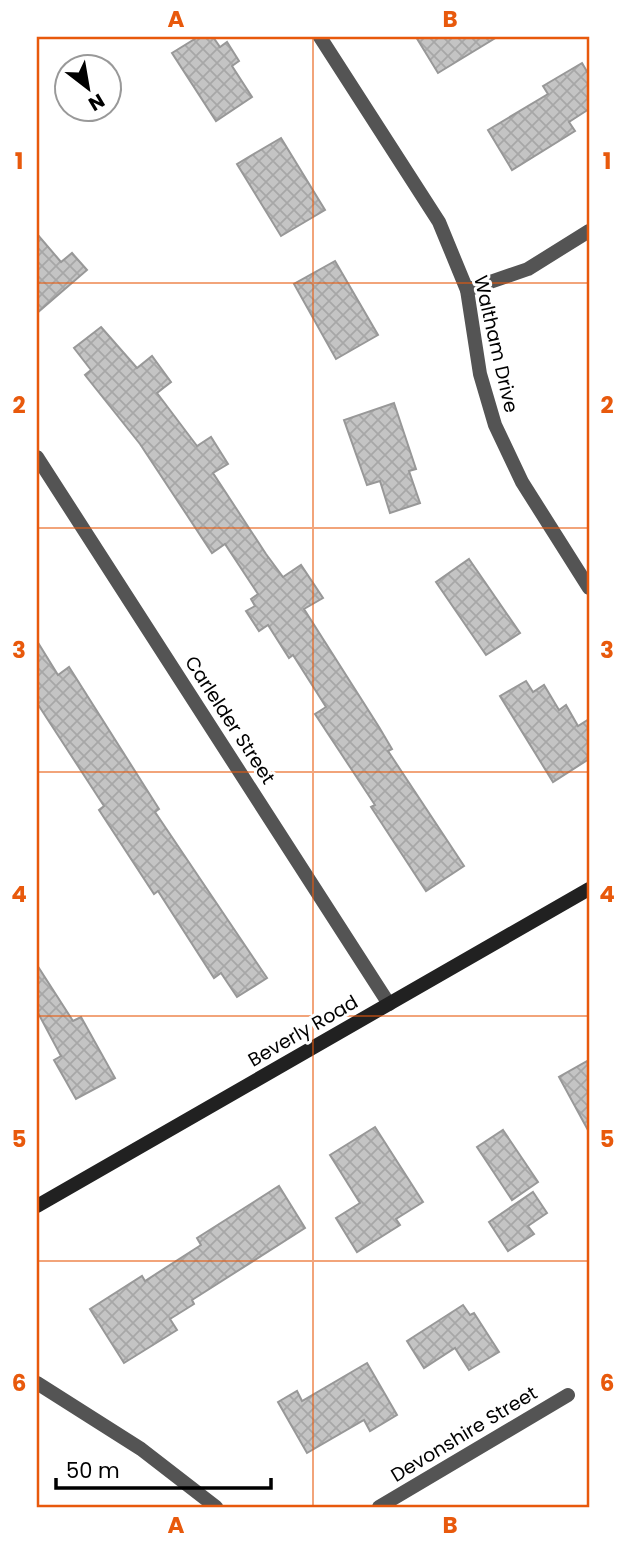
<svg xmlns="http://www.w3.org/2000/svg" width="626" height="1544" viewBox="0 0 626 1544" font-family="Poppins,sans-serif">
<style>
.building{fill:url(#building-cross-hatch);stroke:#989898;stroke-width:2}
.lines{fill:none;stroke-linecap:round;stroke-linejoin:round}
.street{stroke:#545454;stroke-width:14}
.secondary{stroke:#212121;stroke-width:14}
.grid{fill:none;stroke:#e8590c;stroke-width:2;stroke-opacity:0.55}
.labels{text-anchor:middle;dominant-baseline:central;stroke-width:6;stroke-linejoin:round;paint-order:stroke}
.street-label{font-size:19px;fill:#000;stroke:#fff}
.neatline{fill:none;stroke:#e8590c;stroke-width:2.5}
.grid-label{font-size:23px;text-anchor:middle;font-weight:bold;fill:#e8590c}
</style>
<defs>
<pattern id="building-cross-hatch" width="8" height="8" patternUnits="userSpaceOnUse" patternTransform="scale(1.75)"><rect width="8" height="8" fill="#c4c4c4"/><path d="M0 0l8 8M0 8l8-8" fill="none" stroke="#a7a7a7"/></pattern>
</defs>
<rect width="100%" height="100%" fill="#fff"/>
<g class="building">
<path d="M198,37H213L220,47L227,42L239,61L232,66L252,97L216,121L172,53Z"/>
<path d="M416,37H497L438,73Z"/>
<path d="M582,63L589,75V109L569,122L575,131L512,170L488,130L548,94L543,86Z"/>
<path d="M281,138L325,210L281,236L237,164Z"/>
<path d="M37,234L61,262L72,253L87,270L37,313Z"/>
<path d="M335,261L378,335L336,359L294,284Z"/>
<path d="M101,327L137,368L152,356L171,382L157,393L197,446L211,437L228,464L213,473L266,554L283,577L301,565L323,598L304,609L379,727L392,749L388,751L464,866L426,891L371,807L375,805L315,714L326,707L293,655L289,658L268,625L259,631L246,611L255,606L251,599L258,594L225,544L212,553L140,444L85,375L91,370L74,348Z"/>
<path d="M394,403L416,469L409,471L420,503L390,513L380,481L367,485L344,420Z"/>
<path d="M469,559L520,633L486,655L436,582Z"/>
<path d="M37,641L58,675L69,667L159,809L155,812L267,978L237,997L221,973L214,978L158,891L154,894L99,810L104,806L37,703Z"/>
<path d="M526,681L533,692L544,685L559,710L566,705L578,726L589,719V759L553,782L500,696Z"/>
<path d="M37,965L73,1021L81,1017L115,1078L76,1099L54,1060L61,1056L37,1011Z"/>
<path d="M589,1060V1132L559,1077Z"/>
<path d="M375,1127L423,1202L396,1219L400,1225L357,1252L336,1218L360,1203L330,1155Z"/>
<path d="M503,1130L538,1182L512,1200L477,1147Z"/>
<path d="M279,1186L305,1228L192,1300L194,1304L170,1319L177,1330L124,1363L90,1309L142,1276L145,1281L201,1245L197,1238Z"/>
<path d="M533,1192L547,1213L528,1226L534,1234L508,1251L489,1222Z"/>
<path d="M463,1305L470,1315L474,1313L499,1352L469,1370L455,1348L424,1368L407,1341Z"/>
<path d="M367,1363L397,1415L370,1431L364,1420L307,1453L278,1402L297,1391L302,1401Z"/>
</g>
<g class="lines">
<g class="street">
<path d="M320,37L439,222L467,290L480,374L495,425L522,482L589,588"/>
<path d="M467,290L528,269L589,231"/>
<path d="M37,457L389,1004"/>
<path d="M37,1383L141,1449L216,1507"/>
<path d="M379,1507L568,1395"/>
</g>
<path class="secondary" d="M37,1206L589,889"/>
</g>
<path class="grid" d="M313,37V1507M37,283H589M37,528H589M37,772H589M37,1016H589M37,1261H589"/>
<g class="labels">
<g class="street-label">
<text transform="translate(496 344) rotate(77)">Waltham Drive</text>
<text transform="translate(230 720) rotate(57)">Carlelder Street</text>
<text transform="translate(303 1031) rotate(-30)">Beverly Road</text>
<text transform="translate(464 1434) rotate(-31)">Devonshire Street</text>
</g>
</g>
<rect width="626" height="1544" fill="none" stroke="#ffffff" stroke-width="77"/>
<g transform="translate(88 88) rotate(149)"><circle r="33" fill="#ffffff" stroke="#999999" stroke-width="2"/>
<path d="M0-5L12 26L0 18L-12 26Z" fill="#000000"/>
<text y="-10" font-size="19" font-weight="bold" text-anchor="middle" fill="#000000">N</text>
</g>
<path d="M56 1478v10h215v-10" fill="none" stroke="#000000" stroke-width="3.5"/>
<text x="66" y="1478" font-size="21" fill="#000000" stroke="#ffffff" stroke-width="5" paint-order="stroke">50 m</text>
<rect x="38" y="38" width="550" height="1468" class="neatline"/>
<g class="grid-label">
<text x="176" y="27">A</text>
<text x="450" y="27">B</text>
<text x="19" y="169">1</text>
<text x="607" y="169">1</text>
<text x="19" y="413">2</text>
<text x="607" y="413">2</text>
<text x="19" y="658">3</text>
<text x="607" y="658">3</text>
<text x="19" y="902">4</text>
<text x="607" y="902">4</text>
<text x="19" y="1147">5</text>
<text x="607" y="1147">5</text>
<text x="19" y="1391">6</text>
<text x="607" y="1391">6</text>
<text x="176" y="1533">A</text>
<text x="450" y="1533">B</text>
</g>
</svg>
